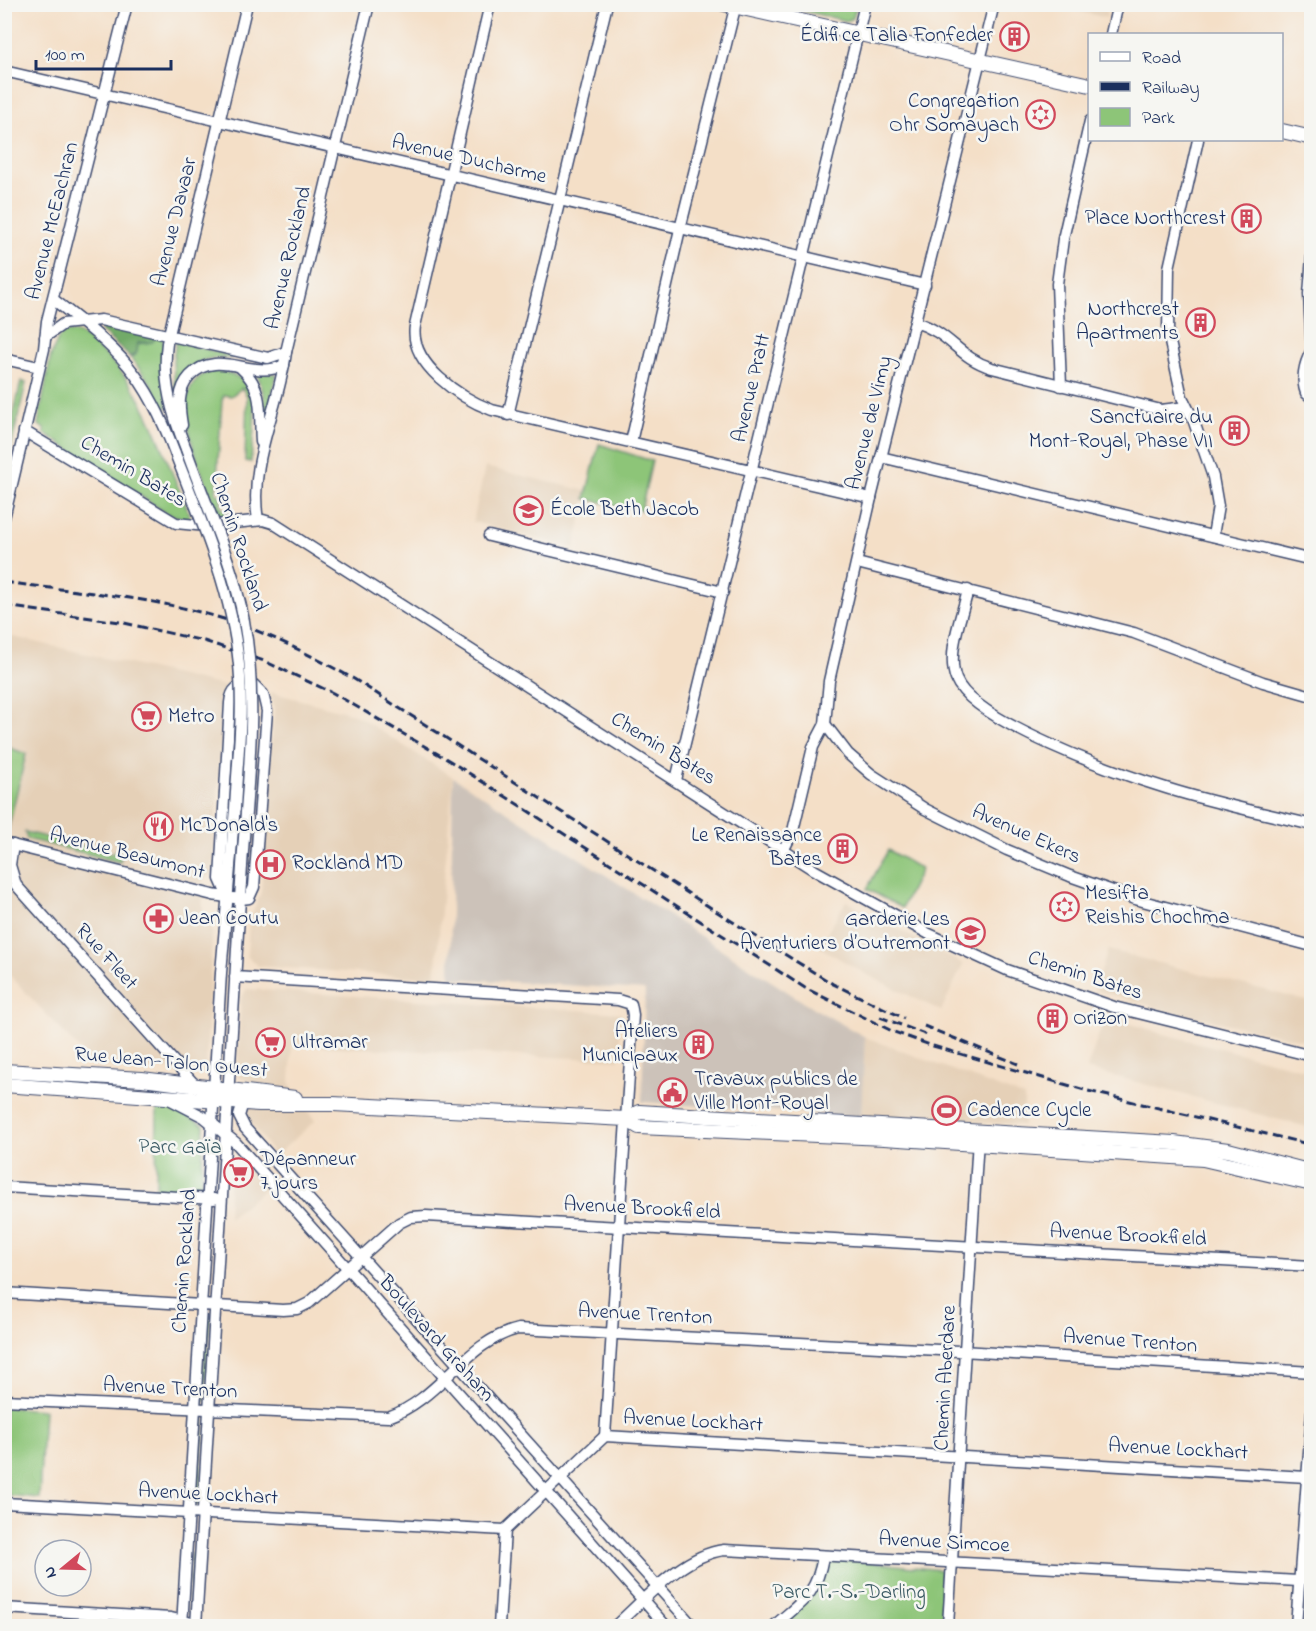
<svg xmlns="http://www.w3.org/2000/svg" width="1316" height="1631" viewBox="0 0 1316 1631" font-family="'Indie Flower',sans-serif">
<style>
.built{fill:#e5d0b7}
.industrial{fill:#ccc2b9}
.green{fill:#8dc578;stroke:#547a6b;stroke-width:1.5}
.forest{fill:#72aa68;stroke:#466c63;stroke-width:1.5}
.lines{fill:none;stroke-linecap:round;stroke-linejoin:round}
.minor-casing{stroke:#3c496e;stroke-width:13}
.major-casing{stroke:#3c496e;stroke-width:16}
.minor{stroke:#fff;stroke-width:10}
.major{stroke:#fff;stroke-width:14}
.rail{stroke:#1b2f5e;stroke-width:3;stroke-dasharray:9 4.5;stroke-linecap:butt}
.minor-bridge-casing{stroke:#3c496e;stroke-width:13;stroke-linecap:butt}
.minor-bridge{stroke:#fff;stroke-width:10}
.labels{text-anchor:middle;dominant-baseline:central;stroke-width:5;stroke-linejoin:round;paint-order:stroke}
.poi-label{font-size:21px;fill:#1b2f5e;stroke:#f6f6f2;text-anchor:start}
.street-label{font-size:21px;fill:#1b2f5e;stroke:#f6f6f2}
.park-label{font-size:21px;fill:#3d5c66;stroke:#f6f6f2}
</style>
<rect width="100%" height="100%" fill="#f6f6f2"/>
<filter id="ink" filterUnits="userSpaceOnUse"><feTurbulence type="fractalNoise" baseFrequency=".0167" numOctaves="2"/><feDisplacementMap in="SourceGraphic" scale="12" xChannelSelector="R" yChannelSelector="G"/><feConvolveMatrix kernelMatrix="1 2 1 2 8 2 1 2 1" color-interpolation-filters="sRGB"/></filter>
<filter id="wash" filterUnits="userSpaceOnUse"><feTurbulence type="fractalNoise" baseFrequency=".008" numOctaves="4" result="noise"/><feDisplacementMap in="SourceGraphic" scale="24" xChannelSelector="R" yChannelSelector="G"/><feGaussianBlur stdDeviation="1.35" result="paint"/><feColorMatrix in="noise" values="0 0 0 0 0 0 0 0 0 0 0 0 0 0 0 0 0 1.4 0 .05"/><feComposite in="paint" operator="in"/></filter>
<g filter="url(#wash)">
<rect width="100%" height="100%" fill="#f4dfc7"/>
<g class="built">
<path d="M1054,5H1109L1106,18Z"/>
<path d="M485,467L587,491L575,548L473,522Z"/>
<path d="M5,635L224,686L213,873L202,880L203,911L213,917L206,1067L154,1069L94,1065L5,970Z"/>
<path d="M270,692L354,714L453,777L435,978L258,966L247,956L249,922L261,892L274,709Z"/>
<path d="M846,901L963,964L941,1011L868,975L819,947Z"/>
<path d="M1108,950L1311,1002V1042L1166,1010L1095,990Z"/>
<path d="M247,989L621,1013L619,1060L292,1045L290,1084L315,1121L275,1156L248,1118L251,1082L237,1076L241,998Z"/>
<path d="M1105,1016L1163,1034L1311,1071V1128L1087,1069Z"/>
<path d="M865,1037L1024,1097V1125L861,1117Z"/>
<path d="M236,1160L242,1161L265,1189L228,1218L230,1166Z"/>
</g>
<path class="industrial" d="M453,777L808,1005L865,1037L861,1117L642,1102L645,990L450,978Z"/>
<g class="green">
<path d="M777,5H857L853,18L847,21Z"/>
<path d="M66,332C77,329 86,338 94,345C139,381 153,425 174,477C179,490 188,506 190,520L168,514L44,433L45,430L38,424L51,355L59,337Z"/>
<path d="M154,336L163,338L167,408L164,409L149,381L130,357L136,355V344L152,342Z"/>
<path d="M176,341L231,356V358C197,354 190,368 175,393L173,361Z"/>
<path d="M217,371C268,375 253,426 251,462L245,461L247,396L242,388L231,396L224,395L222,400L216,494L221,495V507L226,511L225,516H219C207,483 154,378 217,371Z"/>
<path d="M257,373L277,374L265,423L264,395Z"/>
<path d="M21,381L26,383L5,473V453Z"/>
<path d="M599,444L652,461L641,510L585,499Z"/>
<path d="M5,746L26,754L8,829L5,832L4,760L7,749Z"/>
<path d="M25,832L112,854L114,851L122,853L120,862L27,839Z"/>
<path d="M888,850L921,869L902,908L867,889Z"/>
<path d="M157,1105L170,1107L204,1125L201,1188L199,1191L156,1190Z"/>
<path d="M206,1312L210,1314L205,1400L202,1403Z"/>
<path d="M4,1407L44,1410L39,1498L5,1495Z"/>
<path d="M199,1417L204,1419L199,1504L196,1506Z"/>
<path d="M191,1554H196L193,1609L190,1612Z"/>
<path d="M823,1557L941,1570L942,1626H774L810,1595Z"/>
</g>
<path class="forest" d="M102,326L154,336L155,339L152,342L138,343L137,352L130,357L101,331Z"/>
</g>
<g filter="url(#ink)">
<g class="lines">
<defs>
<g id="minor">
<path d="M490,4L415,326C409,364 460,398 492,410L871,498"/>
<path d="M4,9L6,4"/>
<path d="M1111,34L1118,4"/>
<path d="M4,71L925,285"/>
<path d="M1198,140L1169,268L1168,333L1182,397L1193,419L1213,477L1218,506L1213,536"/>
<path d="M1312,257L1309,294L1312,352"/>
<path d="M54,300C120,351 145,373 175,453"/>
<path d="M915,322C951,333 957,357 992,368L1161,410L1186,407"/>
<path d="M45,337L63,324L101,320L268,358L286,352"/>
<path d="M1311,352C1304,364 1301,380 1306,393L1312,398"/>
<path d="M4,359L39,367"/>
<path d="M240,367C265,389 259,413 261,442"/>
<path d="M1061,386L1057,284L1063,239L1090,121"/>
<path d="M508,415L607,4"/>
<path d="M182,425C179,407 177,390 190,376C217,347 254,381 284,365"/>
<path d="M24,431L176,523L206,526L263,520L273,523L814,870L929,934L1007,970L1114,1007L1312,1056"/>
<path d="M631,442L680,229L736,4"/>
<path d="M186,449C172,414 162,381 167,343L247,4"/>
<path d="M881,457L1312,560"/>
<path d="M4,518L44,349L47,321L127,4"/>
<path d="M258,520C248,462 279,409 286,352L369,4"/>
<path d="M489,536L723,592"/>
<path d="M857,563L1134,633L1263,682L1312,696"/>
<path d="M968,590C962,616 946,653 956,679C973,722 1120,774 1166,788C1213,803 1263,813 1312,825"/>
<path d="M825,724L848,754L871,774L925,809L1007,850L1070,876L1135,899L1312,946"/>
<path d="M676,780L865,4"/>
<path d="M4,843L213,895C225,897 238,900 249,898L254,887L267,711L263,694L253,684C239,682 231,690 230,703L220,879L228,897"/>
<path d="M13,845L10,865L16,885L195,1085"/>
<path d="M784,849L793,831L813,747L825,724L829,681L871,498L994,4"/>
<path d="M235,977L618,1000L631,1004L633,1015L605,1436"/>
<path d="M171,1100L204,1117L236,1143L666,1626"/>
<path d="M243,1103L239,1116L245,1128L693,1626"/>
<path d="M4,1187L214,1199"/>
<path d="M4,1293L283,1310L297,1309L309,1303L399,1223L411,1217L426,1216L1312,1266"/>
<path d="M4,1400L388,1417C439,1400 466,1341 518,1329L979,1352L1312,1372"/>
<path d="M4,1503L505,1530L605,1436L1307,1477"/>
<path d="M4,1608L171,1618L205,1626"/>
<path d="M182,1626L221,973L235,809"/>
<path d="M196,1626L242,866"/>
<path d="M499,1626L505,1530"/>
<path d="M615,1626C645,1599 683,1555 724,1550L1298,1581"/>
<path d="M774,1626C802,1601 816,1596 823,1557"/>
<path d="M948,1626L978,1139"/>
<path d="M1296,1626L1312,1412"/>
</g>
<g id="major">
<path d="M724,4L1090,85"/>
<path d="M1282,131L1312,138"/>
<path d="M4,1071L142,1079L295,1098"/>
<path d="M4,1085L259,1104H333L626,1119L639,1127L884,1138L1203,1159L1312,1184"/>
<path d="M626,1119L639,1112L1174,1143L1228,1150L1312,1172"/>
</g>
</defs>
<use href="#minor" class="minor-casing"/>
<use href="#major" class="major-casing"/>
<use href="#minor" class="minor"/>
<use href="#major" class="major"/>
<g class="rail">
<path d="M4,582C75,592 148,596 217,617C266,631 310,655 354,679L758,938L833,984L904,1018"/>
<path d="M4,606L120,622L204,641L264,661L333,693L450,761L805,988L894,1032L933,1046L1088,1091L1312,1145"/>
<path d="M880,1017L930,1036"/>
<path d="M924,1026L1018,1064"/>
</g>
<defs>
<g id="minor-bridge">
<path d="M186,449C206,506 233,562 244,621C259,702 247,785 242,866"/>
<path d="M175,453C203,526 235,597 240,677C243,721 237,765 235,809"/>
</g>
</defs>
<use href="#minor-bridge" class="minor-bridge-casing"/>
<use href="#minor-bridge" class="minor-bridge"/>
</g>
</g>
<defs>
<symbol id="building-ring" viewBox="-11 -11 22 22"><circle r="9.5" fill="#f6f6f2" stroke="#d1495b" stroke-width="1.5"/><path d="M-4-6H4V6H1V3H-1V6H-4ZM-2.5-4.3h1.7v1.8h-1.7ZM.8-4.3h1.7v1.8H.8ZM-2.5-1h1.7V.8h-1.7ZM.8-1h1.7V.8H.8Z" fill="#d1495b"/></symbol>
<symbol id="synagogue-ring" viewBox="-11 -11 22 22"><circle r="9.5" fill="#f6f6f2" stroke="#d1495b" stroke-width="1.5"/><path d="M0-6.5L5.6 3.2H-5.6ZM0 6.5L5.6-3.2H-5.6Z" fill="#d1495b"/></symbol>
<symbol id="school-ring" viewBox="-11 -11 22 22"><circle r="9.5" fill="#f6f6f2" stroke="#d1495b" stroke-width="1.5"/><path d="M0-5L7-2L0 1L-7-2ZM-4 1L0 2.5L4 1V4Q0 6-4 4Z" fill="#d1495b"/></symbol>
<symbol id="supermarket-ring" viewBox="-11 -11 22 22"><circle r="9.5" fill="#f6f6f2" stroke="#d1495b" stroke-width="1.5"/><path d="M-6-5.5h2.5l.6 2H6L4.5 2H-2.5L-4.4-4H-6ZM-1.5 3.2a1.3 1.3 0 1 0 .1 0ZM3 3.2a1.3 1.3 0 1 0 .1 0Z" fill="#d1495b"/></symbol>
<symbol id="restaurant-ring" viewBox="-11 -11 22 22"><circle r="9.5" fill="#f6f6f2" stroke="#d1495b" stroke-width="1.5"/><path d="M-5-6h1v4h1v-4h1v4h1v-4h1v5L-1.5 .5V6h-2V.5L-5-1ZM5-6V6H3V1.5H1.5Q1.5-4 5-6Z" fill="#d1495b"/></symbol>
<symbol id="hospital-ring" viewBox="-11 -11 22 22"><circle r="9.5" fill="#f6f6f2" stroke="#d1495b" stroke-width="1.5"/><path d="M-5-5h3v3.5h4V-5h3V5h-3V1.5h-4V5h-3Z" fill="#d1495b"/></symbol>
<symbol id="pharmacy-ring" viewBox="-11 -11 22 22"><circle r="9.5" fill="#f6f6f2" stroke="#d1495b" stroke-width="1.5"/><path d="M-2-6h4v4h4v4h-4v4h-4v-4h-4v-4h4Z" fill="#d1495b"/></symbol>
<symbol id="civic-ring" viewBox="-11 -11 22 22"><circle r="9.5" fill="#f6f6f2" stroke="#d1495b" stroke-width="1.5"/><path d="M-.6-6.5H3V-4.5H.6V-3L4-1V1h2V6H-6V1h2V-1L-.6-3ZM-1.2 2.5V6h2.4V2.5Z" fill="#d1495b"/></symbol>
<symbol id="stadium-ring" viewBox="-11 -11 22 22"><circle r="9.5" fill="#f6f6f2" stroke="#d1495b" stroke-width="1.5"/><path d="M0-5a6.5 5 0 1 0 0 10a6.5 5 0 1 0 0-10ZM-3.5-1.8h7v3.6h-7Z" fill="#d1495b"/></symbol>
</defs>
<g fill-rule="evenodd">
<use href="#building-ring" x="998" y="20" width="33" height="33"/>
<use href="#synagogue-ring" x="1024" y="98" width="33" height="33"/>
<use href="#building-ring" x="1230" y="202" width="33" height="33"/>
<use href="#building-ring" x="1184" y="306" width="33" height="33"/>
<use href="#building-ring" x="1218" y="414" width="33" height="33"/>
<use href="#school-ring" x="512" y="494" width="33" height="33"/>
<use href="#supermarket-ring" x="130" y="700" width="33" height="33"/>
<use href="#restaurant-ring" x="142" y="810" width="33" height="33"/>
<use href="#building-ring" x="826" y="832" width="33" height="33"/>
<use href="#hospital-ring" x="254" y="848" width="33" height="33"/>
<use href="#synagogue-ring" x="1048" y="890" width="33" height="33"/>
<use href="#pharmacy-ring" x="142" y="902" width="33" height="33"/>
<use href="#school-ring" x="954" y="916" width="33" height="33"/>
<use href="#building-ring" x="1036" y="1002" width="33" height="33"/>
<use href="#supermarket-ring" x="254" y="1026" width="33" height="33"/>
<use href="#building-ring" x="682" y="1028" width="33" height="33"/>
<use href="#civic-ring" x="656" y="1076" width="33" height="33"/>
<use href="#stadium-ring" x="930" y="1094" width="33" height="33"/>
<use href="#supermarket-ring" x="222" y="1156" width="33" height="33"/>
</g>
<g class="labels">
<g class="poi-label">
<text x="993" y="36" text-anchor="end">Édifice Talia Fonfeder</text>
<text x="1019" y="102" text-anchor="end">Congregation<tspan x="1019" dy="24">Ohr Somayach</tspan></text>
<text x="1226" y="219" text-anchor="end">Place Northcrest</text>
<text x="1179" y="310" text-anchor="end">Northcrest<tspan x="1179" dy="24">Apartments</tspan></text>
<text x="1213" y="418" text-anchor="end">Sanctuaire du<tspan x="1213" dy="24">Mont-Royal, Phase VII</tspan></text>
<text x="550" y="510">École Beth Jacob</text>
<text x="168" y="717">Metro</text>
<text x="180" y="826">McDonald's</text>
<text x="822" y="836" text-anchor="end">Le Renaissance<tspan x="822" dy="24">Bates</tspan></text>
<text x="292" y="864">Rockland MD</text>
<text x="1085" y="894">Mesifta<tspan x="1085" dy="24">Reishis Chochma</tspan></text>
<text x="179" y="919">Jean Coutu</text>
<text x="950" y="920" text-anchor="end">Garderie Les<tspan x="950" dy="24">Aventuriers d’Outremont</tspan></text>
<text x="1073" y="1019">Orizon</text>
<text x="678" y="1032" text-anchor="end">Ateliers<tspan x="678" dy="24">Municipaux</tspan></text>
<text x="292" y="1043">Ultramar</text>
<text x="694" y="1080">Travaux publics de<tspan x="694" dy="24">Ville Mont-Royal</tspan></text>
<text x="967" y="1111">Cadence Cycle</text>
<text x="260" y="1160">Dépanneur<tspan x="260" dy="24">7 jours</tspan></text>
</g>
<g class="street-label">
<text transform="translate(469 160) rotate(13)">Avenue Ducharme</text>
<text transform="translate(53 221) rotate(-76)">Avenue McEachran</text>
<text transform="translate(175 222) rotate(-76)">Avenue Davaar</text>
<text transform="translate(289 258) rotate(-77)">Avenue Rockland</text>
<text transform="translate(752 388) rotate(-77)">Avenue Pratt</text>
<text transform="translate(870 423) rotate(-76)">Avenue de Vimy</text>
<text transform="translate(133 472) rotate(31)">Chemin Bates</text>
<text transform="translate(238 542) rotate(72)">Chemin Rockland</text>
<text transform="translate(663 749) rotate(32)">Chemin Bates</text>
<text transform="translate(1026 835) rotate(24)">Avenue Ekers</text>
<text transform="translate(127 854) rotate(14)">Avenue Beaumont</text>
<text transform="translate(106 957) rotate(48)">Rue Fleet</text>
<text transform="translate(1085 976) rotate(18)">Chemin Bates</text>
<text transform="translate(171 1063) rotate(5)">Rue Jean-Talon Ouest</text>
<text transform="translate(642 1209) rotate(3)">Avenue Brookfield</text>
<text transform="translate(1128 1236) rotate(3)">Avenue Brookfield</text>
<text transform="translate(185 1261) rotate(-86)">Chemin Rockland</text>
<text transform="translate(645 1315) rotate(3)">Avenue Trenton</text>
<text transform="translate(436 1339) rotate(48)">Boulevard Graham</text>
<text transform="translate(1130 1342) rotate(4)">Avenue Trenton</text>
<text transform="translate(946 1378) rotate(-87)">Chemin Aberdare</text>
<text transform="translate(170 1389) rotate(3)">Avenue Trenton</text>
<text transform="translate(693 1422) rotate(3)">Avenue Lockhart</text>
<text transform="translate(1178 1450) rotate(3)">Avenue Lockhart</text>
<text transform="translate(208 1495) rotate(3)">Avenue Lockhart</text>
<text transform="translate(944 1543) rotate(3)">Avenue Simcoe</text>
</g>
<g class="park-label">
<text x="180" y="1148">Parc Gaïa</text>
<text x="849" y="1593">Parc T.-S.-Darling</text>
</g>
</g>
<rect width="1316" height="1631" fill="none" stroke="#f6f6f2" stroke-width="24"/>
<rect x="1088" y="33" width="195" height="108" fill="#f6f6f2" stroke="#9ea6b7" stroke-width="1.5"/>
<rect x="1100" y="52" width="30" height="9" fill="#ffffff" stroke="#9ea6b7" stroke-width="1.5"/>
<text x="1142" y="63" font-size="18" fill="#1b2f5e">Road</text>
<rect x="1100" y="82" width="30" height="9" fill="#1b2f5e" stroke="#9ea6b7" stroke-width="1.5"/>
<text x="1142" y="93" font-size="18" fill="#1b2f5e">Railway</text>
<rect x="1100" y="108" width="30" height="18" fill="#8dc578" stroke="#9ea6b7" stroke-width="1.5"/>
<text x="1142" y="123" font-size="18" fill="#1b2f5e">Park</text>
<g transform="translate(63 1568) rotate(251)"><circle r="28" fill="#f6f6f2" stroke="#9ea6b7" stroke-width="1.5"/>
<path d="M0-4.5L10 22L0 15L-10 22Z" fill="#d1495b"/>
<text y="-9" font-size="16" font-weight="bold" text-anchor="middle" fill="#1b2f5e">N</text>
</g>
<path d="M36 60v9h135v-9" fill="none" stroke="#1b2f5e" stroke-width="3"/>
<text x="45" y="60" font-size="18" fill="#1b2f5e" stroke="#f6f6f2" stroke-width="4.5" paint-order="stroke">100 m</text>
</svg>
